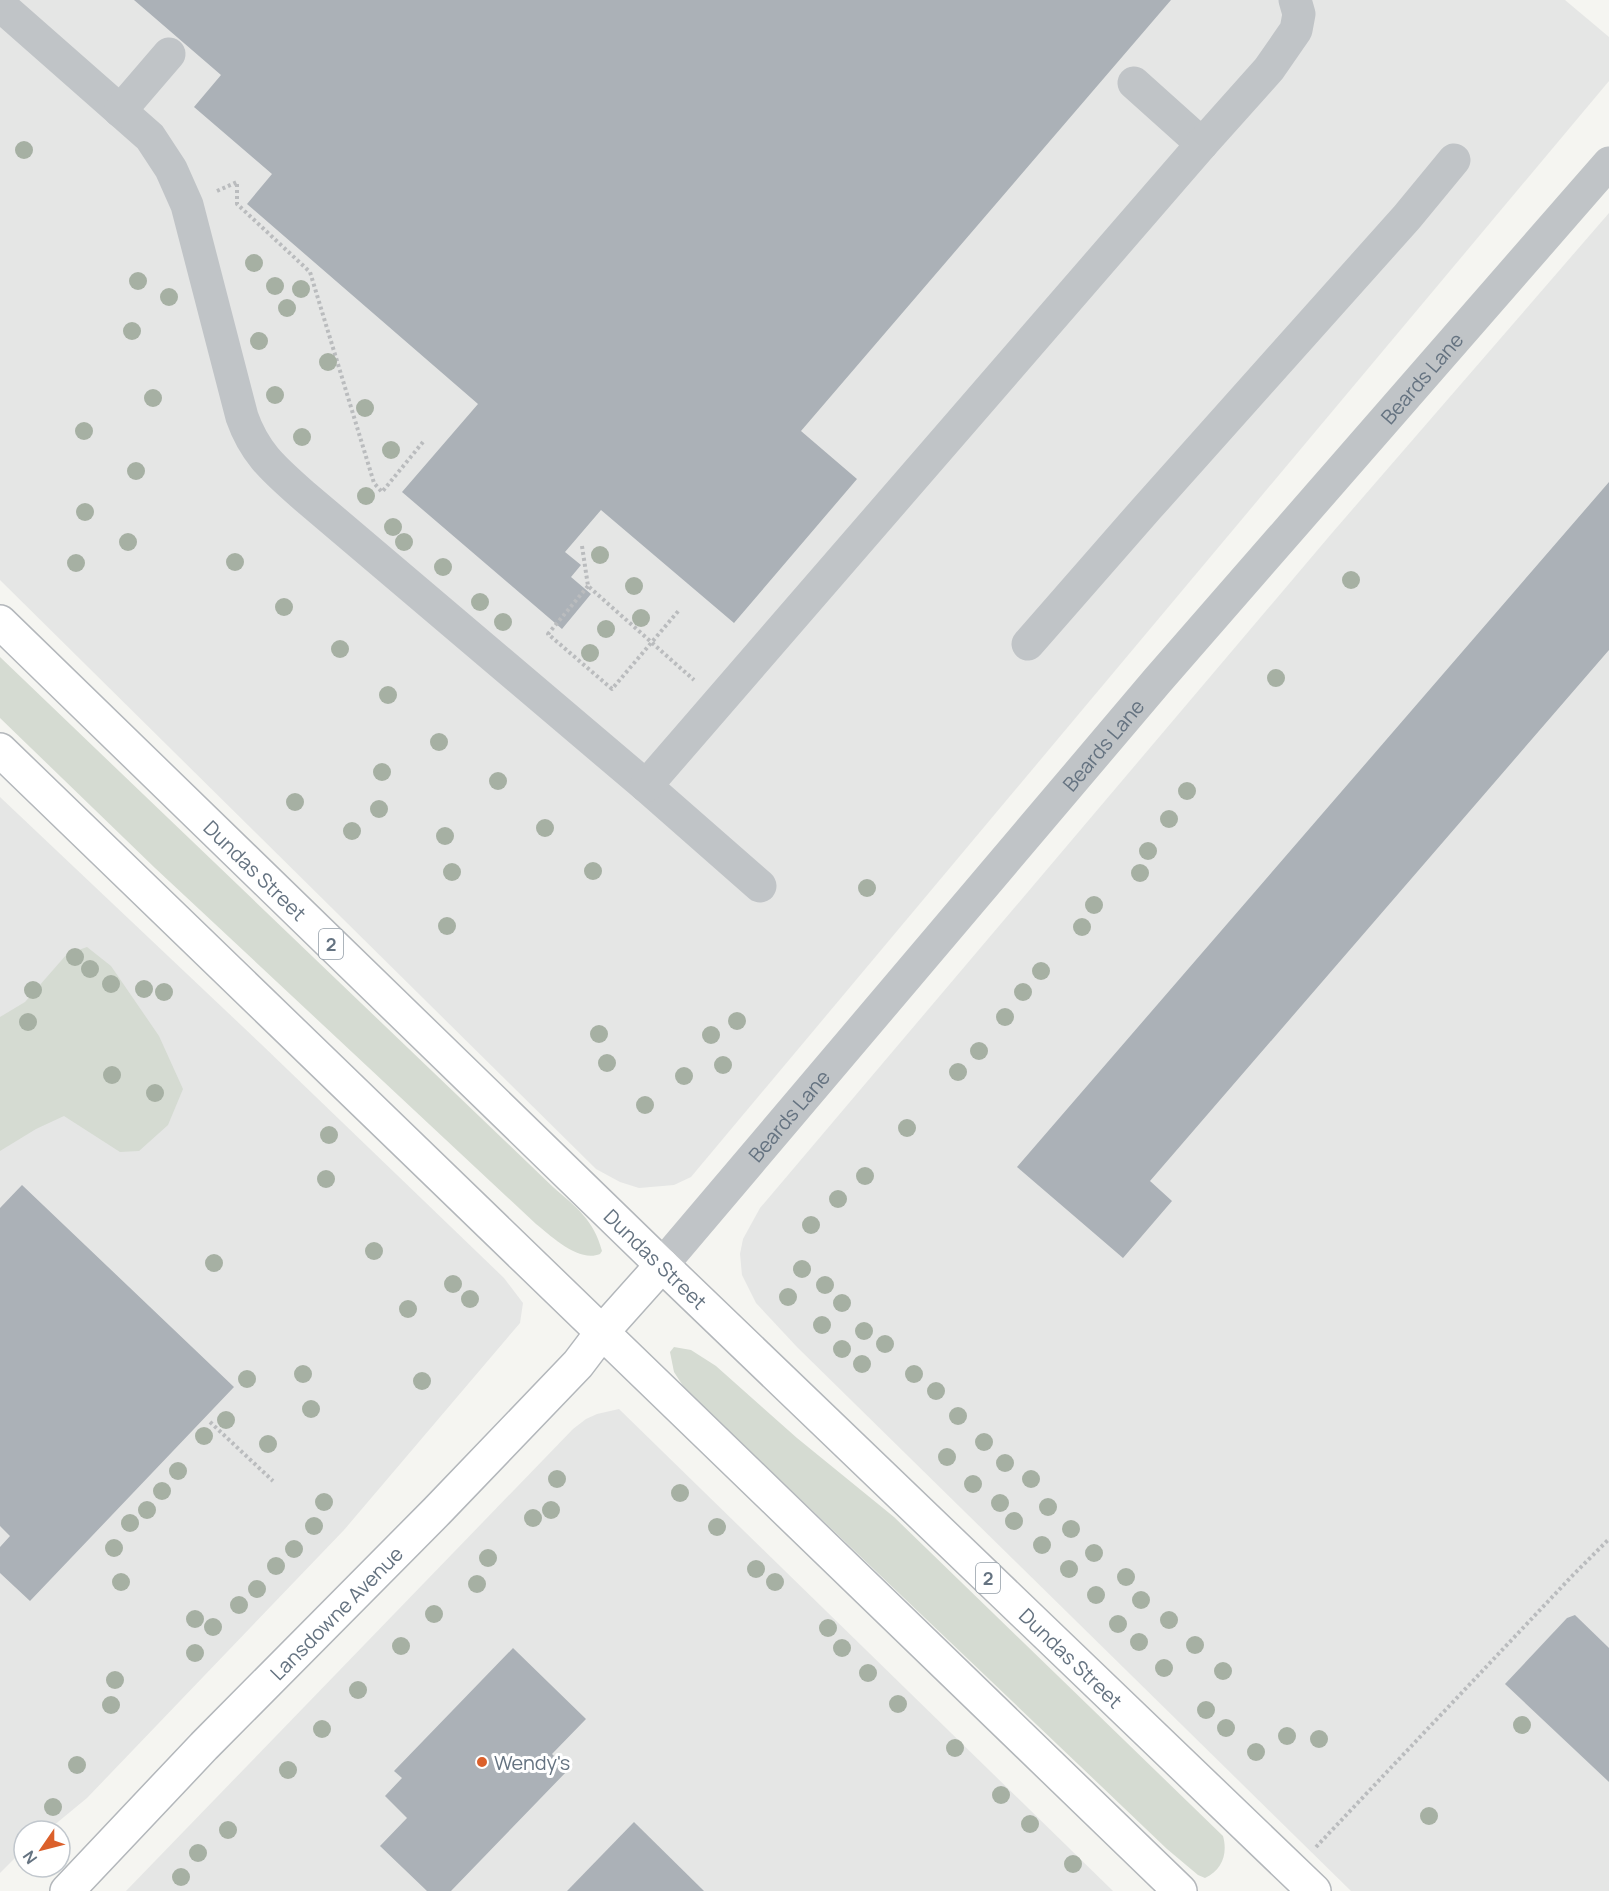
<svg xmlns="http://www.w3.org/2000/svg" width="1609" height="1891" viewBox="0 0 1609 1891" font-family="Manrope,sans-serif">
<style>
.built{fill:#e5e6e5}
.green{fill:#d5dbd2}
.building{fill:#abb1b7}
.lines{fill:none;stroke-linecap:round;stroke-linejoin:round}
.major-casing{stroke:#b3b7bb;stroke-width:36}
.path{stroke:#babcbe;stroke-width:4;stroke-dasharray:3 3;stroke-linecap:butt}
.minor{stroke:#c0c4c7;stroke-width:33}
.major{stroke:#fff;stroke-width:33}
.tree{fill:#a6b0a3}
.poi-dot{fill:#db602b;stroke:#fff;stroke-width:2}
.labels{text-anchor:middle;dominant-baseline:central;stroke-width:6;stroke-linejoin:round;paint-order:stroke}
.shield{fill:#fff;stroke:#939da7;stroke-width:1.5}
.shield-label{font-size:18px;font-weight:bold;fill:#657381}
.street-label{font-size:20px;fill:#657381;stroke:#fff}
.poi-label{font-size:20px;fill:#657381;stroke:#fff;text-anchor:start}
</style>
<rect width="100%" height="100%" fill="#f5f5f1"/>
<g class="built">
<path d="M0,0H1565L1609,37V81L691,1177L674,1185L639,1188L620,1182L596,1169L0,580Z"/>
<path d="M1609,213V1891H1351L797,1347L756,1303L742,1275L740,1254L743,1239L760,1208L1332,533Z"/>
<path d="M0,797L261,1044L504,1278L523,1303L520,1323L344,1530L87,1798L47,1831H24V1849L0,1873Z"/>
<path d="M619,1409L1113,1891H126L573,1429L586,1419L597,1414Z"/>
</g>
<g class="green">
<path d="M0,657L553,1187C576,1207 594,1220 602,1251L600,1254C579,1263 551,1236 536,1224L155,868L0,718Z"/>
<path d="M87,947L111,966L159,1036L183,1089L168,1125L139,1151L120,1152L64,1116L36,1129L0,1151V1017L25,1002L67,954Z"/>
<path d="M674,1347L691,1350L716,1366L797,1438L894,1517L1223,1836C1228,1854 1222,1870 1205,1878L1198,1875L1167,1849L685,1389L674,1372L670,1352Z"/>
</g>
<g class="building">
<path d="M134,0H1171L801,431L857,479L734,623L601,510L565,552L581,565L571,577L591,594L562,629L402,492L478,404L247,204L272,174L194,107L221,75Z"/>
<path d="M1609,482V650L1150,1181L1172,1201L1123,1258L1017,1167Z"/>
<path d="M22,1185L234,1387L30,1601L0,1573V1547L10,1536L0,1526V1208Z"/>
<path d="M1575,1615L1609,1648V1782L1505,1684L1567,1618Z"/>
<path d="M513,1648L586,1719L552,1754L568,1770L451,1891H427L380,1846L407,1818L385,1796L402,1778L394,1771Z"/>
<path d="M634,1822L704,1891H567Z"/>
</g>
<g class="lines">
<defs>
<g id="major">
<path id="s2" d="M0,622L662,1265L1314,1891"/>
<path d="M0,750L1180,1891"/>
<path id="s3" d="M67,1891L204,1746L437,1511L578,1364L603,1331L662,1265"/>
</g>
</defs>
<use href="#major" class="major-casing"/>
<g class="path">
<path d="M217,191L237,182V204L310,272L374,483L382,492L423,442"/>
<path d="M582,546L588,586L694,680"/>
<path d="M588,586L548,634L612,689L680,609"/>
<path d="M210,1422L273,1481"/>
<path d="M1316,1847L1573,1575L1609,1539"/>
</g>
<g class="minor">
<path d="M0,5L150,137L171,169L187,205L242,417C255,454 275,470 303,495L646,786L760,886"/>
<path d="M1134,83L1202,144"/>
<path d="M120,111L169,54"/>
<path d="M1028,644L1147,508L1407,217L1454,160"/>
<path d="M646,786L1202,144L1269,69L1296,30L1299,14L1295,0"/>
<path id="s1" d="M662,1265L1157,681L1609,163"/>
</g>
<use href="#major" class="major"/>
</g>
<g class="tree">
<circle cx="24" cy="150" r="9"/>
<circle cx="254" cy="263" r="9"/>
<circle cx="138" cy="281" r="9"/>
<circle cx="275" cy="286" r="9"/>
<circle cx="301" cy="289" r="9"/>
<circle cx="169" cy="297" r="9"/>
<circle cx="287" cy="308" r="9"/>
<circle cx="132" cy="331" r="9"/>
<circle cx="259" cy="341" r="9"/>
<circle cx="328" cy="362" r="9"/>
<circle cx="275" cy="395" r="9"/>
<circle cx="153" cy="398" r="9"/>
<circle cx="365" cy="408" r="9"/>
<circle cx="84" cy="431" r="9"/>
<circle cx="302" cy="437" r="9"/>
<circle cx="391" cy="450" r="9"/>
<circle cx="136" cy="471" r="9"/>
<circle cx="366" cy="496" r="9"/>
<circle cx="85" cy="512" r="9"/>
<circle cx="393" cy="527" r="9"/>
<circle cx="128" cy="542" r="9"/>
<circle cx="404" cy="542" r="9"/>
<circle cx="600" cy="555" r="9"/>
<circle cx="235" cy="562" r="9"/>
<circle cx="76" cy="563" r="9"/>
<circle cx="443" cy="567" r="9"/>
<circle cx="1351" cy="580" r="9"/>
<circle cx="634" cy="586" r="9"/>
<circle cx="480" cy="602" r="9"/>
<circle cx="284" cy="607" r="9"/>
<circle cx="641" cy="618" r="9"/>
<circle cx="503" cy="622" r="9"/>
<circle cx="606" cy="629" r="9"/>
<circle cx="340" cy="649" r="9"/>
<circle cx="590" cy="653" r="9"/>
<circle cx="1276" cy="678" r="9"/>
<circle cx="388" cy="695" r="9"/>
<circle cx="439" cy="742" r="9"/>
<circle cx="382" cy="772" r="9"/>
<circle cx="498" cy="781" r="9"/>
<circle cx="1187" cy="791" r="9"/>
<circle cx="295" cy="802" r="9"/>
<circle cx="379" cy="809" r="9"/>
<circle cx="1169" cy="819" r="9"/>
<circle cx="545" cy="828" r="9"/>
<circle cx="352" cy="831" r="9"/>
<circle cx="445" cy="836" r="9"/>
<circle cx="1148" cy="851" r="9"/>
<circle cx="593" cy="871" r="9"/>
<circle cx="452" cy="872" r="9"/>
<circle cx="1140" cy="873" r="9"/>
<circle cx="867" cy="888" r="9"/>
<circle cx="1094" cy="905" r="9"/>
<circle cx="447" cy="926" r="9"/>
<circle cx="1082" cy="927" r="9"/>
<circle cx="75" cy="957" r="9"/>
<circle cx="90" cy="969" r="9"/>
<circle cx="1041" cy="971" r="9"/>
<circle cx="111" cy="984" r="9"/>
<circle cx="144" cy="989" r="9"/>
<circle cx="33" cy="990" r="9"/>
<circle cx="164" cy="992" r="9"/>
<circle cx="1023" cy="992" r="9"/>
<circle cx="1005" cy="1017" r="9"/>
<circle cx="737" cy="1021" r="9"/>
<circle cx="28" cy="1022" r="9"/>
<circle cx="599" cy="1034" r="9"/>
<circle cx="711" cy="1035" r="9"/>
<circle cx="979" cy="1051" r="9"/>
<circle cx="607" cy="1063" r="9"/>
<circle cx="723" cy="1065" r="9"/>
<circle cx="958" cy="1072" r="9"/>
<circle cx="112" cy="1075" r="9"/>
<circle cx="684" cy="1076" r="9"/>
<circle cx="155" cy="1093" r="9"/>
<circle cx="645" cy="1105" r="9"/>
<circle cx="907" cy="1128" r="9"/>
<circle cx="329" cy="1135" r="9"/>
<circle cx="865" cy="1176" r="9"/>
<circle cx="326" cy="1179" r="9"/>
<circle cx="838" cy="1199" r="9"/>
<circle cx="811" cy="1225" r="9"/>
<circle cx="374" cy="1251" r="9"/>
<circle cx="214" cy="1263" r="9"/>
<circle cx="802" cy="1269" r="9"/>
<circle cx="453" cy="1284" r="9"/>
<circle cx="825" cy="1285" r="9"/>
<circle cx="788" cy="1297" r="9"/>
<circle cx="470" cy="1299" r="9"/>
<circle cx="842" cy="1303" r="9"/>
<circle cx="408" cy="1309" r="9"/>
<circle cx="822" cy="1325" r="9"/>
<circle cx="864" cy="1331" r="9"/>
<circle cx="885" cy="1344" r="9"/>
<circle cx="842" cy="1349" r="9"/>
<circle cx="862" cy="1364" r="9"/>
<circle cx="303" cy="1374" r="9"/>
<circle cx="914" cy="1374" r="9"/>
<circle cx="247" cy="1379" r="9"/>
<circle cx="422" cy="1381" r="9"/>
<circle cx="936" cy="1391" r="9"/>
<circle cx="311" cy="1409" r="9"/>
<circle cx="958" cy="1416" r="9"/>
<circle cx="226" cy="1420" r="9"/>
<circle cx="204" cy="1436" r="9"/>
<circle cx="984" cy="1442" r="9"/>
<circle cx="268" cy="1444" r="9"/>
<circle cx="947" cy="1457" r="9"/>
<circle cx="1005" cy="1463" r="9"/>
<circle cx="178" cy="1471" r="9"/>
<circle cx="557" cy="1479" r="9"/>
<circle cx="1031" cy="1479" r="9"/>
<circle cx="973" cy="1484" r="9"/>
<circle cx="162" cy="1491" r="9"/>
<circle cx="680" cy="1493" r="9"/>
<circle cx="324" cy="1502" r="9"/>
<circle cx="1000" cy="1503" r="9"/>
<circle cx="1048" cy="1507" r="9"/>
<circle cx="147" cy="1510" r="9"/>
<circle cx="551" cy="1510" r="9"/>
<circle cx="533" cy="1518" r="9"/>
<circle cx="1014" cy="1521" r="9"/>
<circle cx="130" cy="1523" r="9"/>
<circle cx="314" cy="1526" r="9"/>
<circle cx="717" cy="1527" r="9"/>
<circle cx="1071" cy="1529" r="9"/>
<circle cx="1042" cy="1545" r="9"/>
<circle cx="114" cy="1548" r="9"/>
<circle cx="294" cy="1549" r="9"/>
<circle cx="1094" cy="1553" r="9"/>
<circle cx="488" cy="1558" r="9"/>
<circle cx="276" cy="1566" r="9"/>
<circle cx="756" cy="1569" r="9"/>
<circle cx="1069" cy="1569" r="9"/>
<circle cx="1126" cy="1577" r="9"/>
<circle cx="121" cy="1582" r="9"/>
<circle cx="775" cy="1582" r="9"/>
<circle cx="477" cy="1584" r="9"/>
<circle cx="257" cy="1589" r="9"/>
<circle cx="1096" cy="1595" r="9"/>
<circle cx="1141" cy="1600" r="9"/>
<circle cx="239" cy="1605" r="9"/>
<circle cx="434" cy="1614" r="9"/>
<circle cx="195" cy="1619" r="9"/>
<circle cx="1169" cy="1620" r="9"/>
<circle cx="1118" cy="1624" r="9"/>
<circle cx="213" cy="1627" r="9"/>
<circle cx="828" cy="1628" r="9"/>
<circle cx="1139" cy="1642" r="9"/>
<circle cx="1195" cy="1645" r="9"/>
<circle cx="401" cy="1646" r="9"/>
<circle cx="842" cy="1648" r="9"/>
<circle cx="195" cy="1653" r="9"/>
<circle cx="1164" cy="1668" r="9"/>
<circle cx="1223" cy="1671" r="9"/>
<circle cx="868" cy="1673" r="9"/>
<circle cx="115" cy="1680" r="9"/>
<circle cx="358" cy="1690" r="9"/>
<circle cx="898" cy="1704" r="9"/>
<circle cx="111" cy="1705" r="9"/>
<circle cx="1206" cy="1710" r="9"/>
<circle cx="1522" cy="1725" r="9"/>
<circle cx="1226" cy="1728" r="9"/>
<circle cx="322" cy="1729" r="9"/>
<circle cx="1287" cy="1736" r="9"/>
<circle cx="1319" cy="1739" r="9"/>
<circle cx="955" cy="1748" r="9"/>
<circle cx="1256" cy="1752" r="9"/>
<circle cx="77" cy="1765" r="9"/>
<circle cx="288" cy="1770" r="9"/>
<circle cx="1001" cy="1795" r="9"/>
<circle cx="53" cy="1807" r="9"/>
<circle cx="1429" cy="1816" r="9"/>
<circle cx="1030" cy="1824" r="9"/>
<circle cx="228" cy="1830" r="9"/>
<circle cx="198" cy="1853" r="9"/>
<circle cx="1073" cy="1864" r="9"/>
<circle cx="181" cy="1877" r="9"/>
</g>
<circle class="poi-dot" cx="482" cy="1762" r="6"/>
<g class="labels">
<g class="shield">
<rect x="319" y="929" width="24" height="30" rx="4.5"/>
<rect x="976" y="1563" width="24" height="30" rx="4.5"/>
</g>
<g class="shield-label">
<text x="331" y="944">2</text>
<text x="988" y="1578">2</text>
</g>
<g class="street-label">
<text stroke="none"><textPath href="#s1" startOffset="1168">Beards Lane</textPath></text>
<text stroke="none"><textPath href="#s1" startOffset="682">Beards Lane</textPath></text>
<text stroke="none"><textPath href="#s2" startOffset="356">Dundas Street</textPath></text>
<text stroke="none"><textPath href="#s1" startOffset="196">Beards Lane</textPath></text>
<text stroke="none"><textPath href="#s2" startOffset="914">Dundas Street</textPath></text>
<text stroke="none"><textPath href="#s3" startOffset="387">Lansdowne Avenue</textPath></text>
<text stroke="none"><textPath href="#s2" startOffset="1490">Dundas Street</textPath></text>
</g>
<g class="poi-label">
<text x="494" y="1762">Wendy's</text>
</g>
</g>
<g transform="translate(42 1849) rotate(235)"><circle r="28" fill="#ffffff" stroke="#c1c7cd" stroke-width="1.5"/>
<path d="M0-4.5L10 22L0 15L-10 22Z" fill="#db602b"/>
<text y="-9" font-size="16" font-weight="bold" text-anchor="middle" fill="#657381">N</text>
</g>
</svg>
